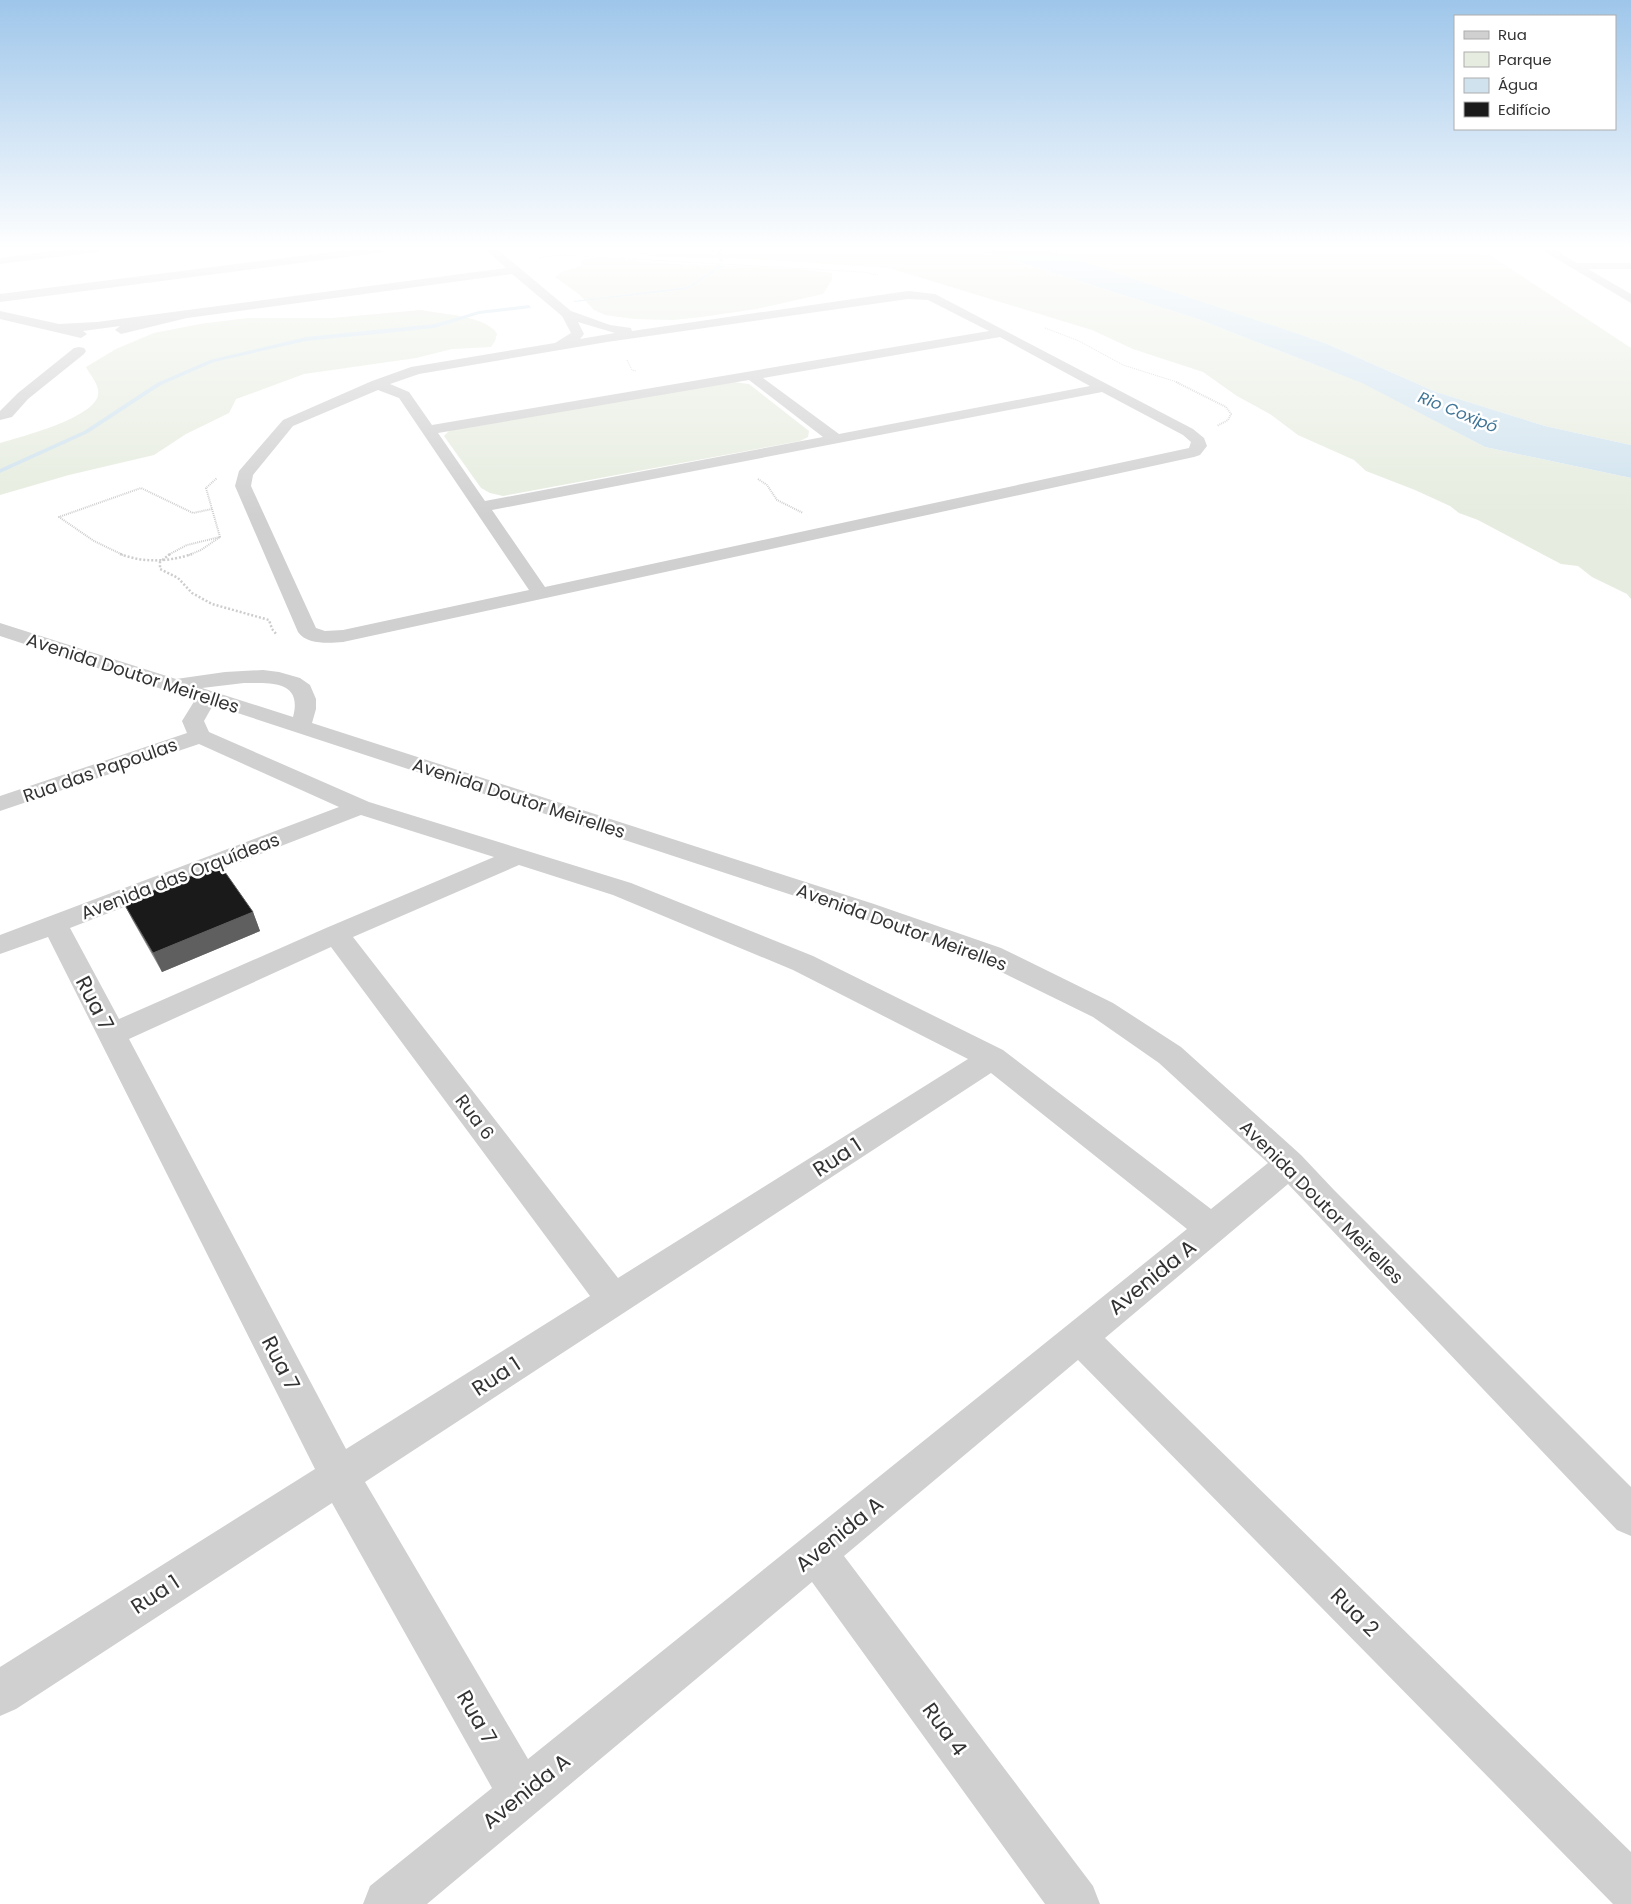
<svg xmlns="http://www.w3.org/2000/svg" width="1631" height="1904" viewBox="0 0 1631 1904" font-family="Poppins,sans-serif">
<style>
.green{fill:#e6ecdf}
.water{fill:#cfe2ee}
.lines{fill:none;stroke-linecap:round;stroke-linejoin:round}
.stream{fill:#cfe2ee;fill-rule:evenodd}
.path-far2{stroke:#cdcdcd;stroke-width:1;stroke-dasharray:1 1;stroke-linecap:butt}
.path-far1{stroke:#cdcdcd;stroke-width:2;stroke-dasharray:1 1;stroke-linecap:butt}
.path{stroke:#cdcdcd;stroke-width:2.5;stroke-dasharray:2 2;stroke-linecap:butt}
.minor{fill:#d0d0d0;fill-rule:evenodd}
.wall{fill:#8c8c8c}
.shaded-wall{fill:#5f5f5f}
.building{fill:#1a1a1a;stroke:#5f5f5f}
.labels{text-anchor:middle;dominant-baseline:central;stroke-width:5;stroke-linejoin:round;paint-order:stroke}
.far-water-label{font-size:16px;font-style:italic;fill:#3f7597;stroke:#fff}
.street-label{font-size:18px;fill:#333;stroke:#fff}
.near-street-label{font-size:21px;fill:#333;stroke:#fff}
</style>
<rect width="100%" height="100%" fill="#fff"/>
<g class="green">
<path d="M623,249H978L1198,319L1363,383L1485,447L1631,478V599L1627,594L1592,577L1578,566L1561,564L1478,520L1459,513L1450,506L1415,490L1366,471L1354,460L1298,435L1270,414L1237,396L1203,372L1133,349L1092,330L889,268L755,259L657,257L630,253Z"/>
<path d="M1043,249H1481L1631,348V445L1545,426L1436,392L1325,343Z"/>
<path d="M605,258L657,263L798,269L832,273V280L823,294L756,309L702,317L673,320L634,319L605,315L594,310L580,295L555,277L561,272L581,266V262L584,259Z"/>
<path d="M421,310C440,314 488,316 497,334L495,341L491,347L452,349L416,358L304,374L236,399L229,413L186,434L154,455L69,475L0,495V443C21,437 94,418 98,395C100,385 90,375 86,367L116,349L154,333L200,324L248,318H332Z"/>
<path d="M733,382L749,384L809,431L808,437L800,441L503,496L490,493L481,488L444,436L450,430Z"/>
</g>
<path class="water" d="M978,249H1043L1084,262L1325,343L1436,392L1545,426L1631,445V478L1485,447L1362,383L1198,319Z"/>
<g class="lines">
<g class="stream">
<path d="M717,249H721L723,262L719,261Z"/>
<path d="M720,265L724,266L688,289L575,302L573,301L687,287Z"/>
<path d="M529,305L531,308L479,314L435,328L306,341L214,362L161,385L88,433L0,473V469L84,431L157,383L210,360L306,337L435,324L479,311Z"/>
</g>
<g class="path-far2">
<path d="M538,258L560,255L863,272L878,275"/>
<path d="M1045,328L1079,341L1123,365L1180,383"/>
<path d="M627,360L632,370L636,371"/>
</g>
<g class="path-far1">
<path d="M1176,382L1226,407L1231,414L1228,420L1217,426"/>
<path d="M758,479L767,485L777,500L803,513"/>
<path d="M123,555L94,541L59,517L141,488L193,513L212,509"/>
<path d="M168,555L187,545L220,537"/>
<path d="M189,555L201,550L220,537L206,488L217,478"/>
</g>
<g class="path">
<path d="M120,554C144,563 168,562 192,554"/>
<path d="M170,554L160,562V569L178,578L192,593L212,604L269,620L272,629L277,635"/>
</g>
<g class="minor">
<path d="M67,249H102L97,252L0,264V258Z"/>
<path d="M355,249H389L384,252L0,302V294Z"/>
<path d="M485,249H497L571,311L610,325L631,328L632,331L908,291L935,294L1193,429L1204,438L1207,446L1200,455L1194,457L343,642C329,643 307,645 298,632L235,486L239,471L283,420L372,381L411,367L555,343L571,333L562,316L512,274L187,318L121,334L115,330L120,326L83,331L87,334L81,338L0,319V311L59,324L97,322L506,268ZM908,299L928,300L989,331L432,425L409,392L390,384L419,374L607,342ZM578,322L615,333L580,339L584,334ZM1000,337L1090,386L839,434L763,378ZM749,380L823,437L485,501L438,433ZM378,390L399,398L529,590L343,630L325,631L316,628L251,486L253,475L293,426ZM1102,392L1183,435L1191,442L1189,448L545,587L492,510Z"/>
<path d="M1540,249H1554L1577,263H1631V269H1588L1631,294V303Z"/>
<path d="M79,347L84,348L86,351L84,354L28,399L12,417L0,420V411L18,393L74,348Z"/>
<path d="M0,623L176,679L225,672L263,670L279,672L300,678L310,685L316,699V709L312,723L874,904L1001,948L1113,1003L1181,1047L1301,1155L1334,1190L1631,1487V1536L1617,1530L1288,1184L1105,1338L1631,1852V1904H1613L1078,1360L844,1556L1093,1886L1100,1904H1045L812,1582L427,1904H363L370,1886L492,1788L332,1503L16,1709L0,1716V1667L315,1469L48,937L0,954V935L339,807L199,744L0,811V796L187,733L182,721L195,700L0,636ZM244,683C270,683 303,680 293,717L202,688ZM213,705L856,916L981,962L1093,1017L1159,1063L1268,1163L1211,1209L1003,1050L813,956L631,883L369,802L209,732L204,721ZM361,815L494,857L326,928L119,1019L70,928ZM519,865L613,895L793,970L968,1059L618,1278L353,937ZM331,947L590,1296L346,1449L129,1039ZM991,1073L1187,1229L528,1759L365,1482Z"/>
</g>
</g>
<path class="wall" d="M123,902L253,912L260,931L162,972L133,921Z"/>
<path class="shaded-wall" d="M253,912L260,931L162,972L153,953Z"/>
<path class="building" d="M220,865L253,912L153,953L123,902Z"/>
<linearGradient id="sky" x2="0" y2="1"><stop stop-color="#9ec6ea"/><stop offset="0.48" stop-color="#fff"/><stop offset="1" stop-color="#fff" stop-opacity="0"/></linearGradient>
<rect width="1631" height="516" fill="url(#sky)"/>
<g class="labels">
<g class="far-water-label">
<text transform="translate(1458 412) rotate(22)">Rio Coxipó</text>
</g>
<g class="street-label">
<text transform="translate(133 673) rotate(18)">Avenida Doutor Meirelles</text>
<text transform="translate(100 770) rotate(-19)">Rua das Papoulas</text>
<text transform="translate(519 798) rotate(18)">Avenida Doutor Meirelles</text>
<text transform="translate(180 876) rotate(-21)">Avenida das Orquídeas</text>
<text transform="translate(902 927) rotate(20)">Avenida Doutor Meirelles</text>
<text transform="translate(475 1117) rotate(53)">Rua 6</text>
<text transform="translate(1322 1202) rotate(45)">Avenida Doutor Meirelles</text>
</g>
<g class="near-street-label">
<text transform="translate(95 1003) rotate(63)">Rua 7</text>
<text transform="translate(837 1157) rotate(-33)">Rua 1</text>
<text transform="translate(1152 1277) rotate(-39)">Avenida A</text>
<text transform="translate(281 1363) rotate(63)">Rua 7</text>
<text transform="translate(496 1376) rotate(-33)">Rua 1</text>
<text transform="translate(839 1534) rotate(-39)">Avenida A</text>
<text transform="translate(155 1594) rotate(-33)">Rua 1</text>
<text transform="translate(1355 1612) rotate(45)">Rua 2</text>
<text transform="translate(477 1717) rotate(60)">Rua 7</text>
<text transform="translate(945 1729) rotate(54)">Rua 4</text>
<text transform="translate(526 1791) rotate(-39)">Avenida A</text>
</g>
</g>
<rect x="1454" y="15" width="162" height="115" fill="#ffffff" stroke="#adadad"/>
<rect x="1464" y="31" width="25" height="8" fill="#d0d0d0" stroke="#adadad"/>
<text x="1498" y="40" font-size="15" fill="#333333">Rua</text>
<rect x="1464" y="52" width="25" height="15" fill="#e6ecdf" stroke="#adadad"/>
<text x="1498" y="65" font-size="15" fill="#333333">Parque</text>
<rect x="1464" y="78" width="25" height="15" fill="#cfe2ee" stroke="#adadad"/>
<text x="1498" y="90" font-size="15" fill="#333333">Água</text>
<rect x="1464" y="102" width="25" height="15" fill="#1a1a1a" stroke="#adadad"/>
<text x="1498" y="115" font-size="15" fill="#333333">Edifício</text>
</svg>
